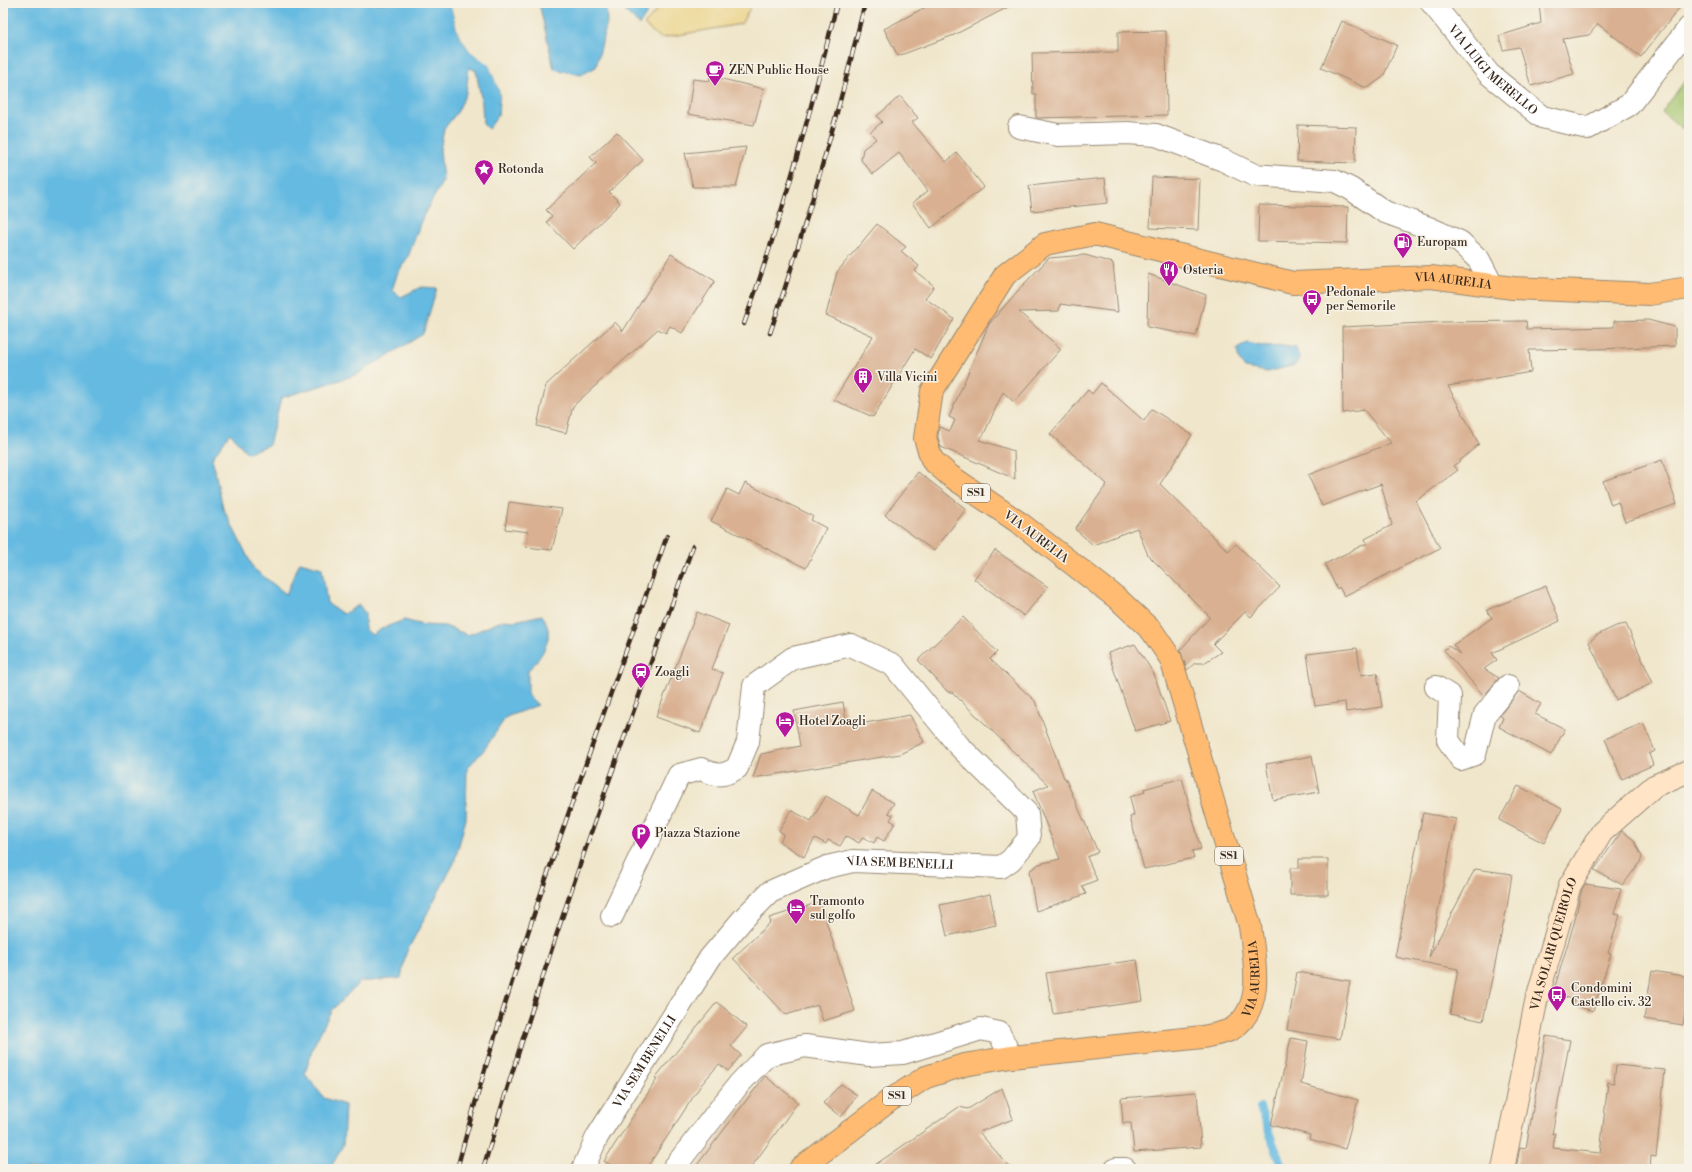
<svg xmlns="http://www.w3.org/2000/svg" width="1692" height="1172" viewBox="0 0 1692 1172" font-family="'Libre Bodoni',serif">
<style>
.green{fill:#a6c56d;stroke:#707846}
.sand{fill:#eeda9e;stroke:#94825e}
.water{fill:#65bae1;stroke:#507280}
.pier{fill:#f0e6cb}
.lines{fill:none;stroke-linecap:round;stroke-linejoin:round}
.stream{stroke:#65bae1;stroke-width:8}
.building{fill:#d9b192}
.street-casing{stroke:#968874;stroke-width:24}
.secondary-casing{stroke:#968874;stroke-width:24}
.primary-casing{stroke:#968874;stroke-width:24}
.street{stroke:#fff;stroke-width:22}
.secondary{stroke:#ffe4c6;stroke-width:22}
.primary{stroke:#ffbb71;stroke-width:22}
.rail-casing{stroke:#3b2a1e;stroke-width:4.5}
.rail{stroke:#f7f3e8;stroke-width:3;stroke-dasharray:9;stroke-linecap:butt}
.labels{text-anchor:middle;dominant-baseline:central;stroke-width:3;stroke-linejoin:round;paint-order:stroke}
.shield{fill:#f7f3e8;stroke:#73665b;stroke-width:1}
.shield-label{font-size:11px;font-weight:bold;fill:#3b2a1e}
.street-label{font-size:12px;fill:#3b2a1e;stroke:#f7f3e8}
.poi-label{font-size:12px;fill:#3b2a1e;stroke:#f7f3e8;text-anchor:start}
</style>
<rect width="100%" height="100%" fill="#f7f3e8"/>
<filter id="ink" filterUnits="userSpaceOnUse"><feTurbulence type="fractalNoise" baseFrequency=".025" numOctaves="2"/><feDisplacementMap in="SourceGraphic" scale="8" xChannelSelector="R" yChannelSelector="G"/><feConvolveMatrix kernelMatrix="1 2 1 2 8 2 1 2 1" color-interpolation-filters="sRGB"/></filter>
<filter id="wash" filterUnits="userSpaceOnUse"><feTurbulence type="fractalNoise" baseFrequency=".012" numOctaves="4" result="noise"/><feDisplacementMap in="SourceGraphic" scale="16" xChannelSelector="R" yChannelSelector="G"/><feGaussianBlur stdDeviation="0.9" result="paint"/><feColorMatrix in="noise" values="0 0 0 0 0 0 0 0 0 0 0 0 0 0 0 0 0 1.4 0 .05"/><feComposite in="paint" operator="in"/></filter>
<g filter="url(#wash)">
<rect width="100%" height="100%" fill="#f0e6cb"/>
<path class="green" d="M1689,75V134L1662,112Z"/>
<path class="sand" d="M663,3H753L741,24L661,38L644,25Z"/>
<g class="water">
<path d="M3,3H450L458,33L470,51L489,64L500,93L498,116L488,129L483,124L482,103L476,71L469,67L466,93L458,111L444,129L440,150L443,181L423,216L408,257L398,272L392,290L401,297L421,287L437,288L423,334L356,375L281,398L269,445L247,453L230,433L212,458L223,508L254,569L286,594L300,562L322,568L327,603L343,614L359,605L365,613V629L372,635L383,628L404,620L423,625L445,626L468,635L504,620L515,621L542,615C544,619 548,625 548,630C551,643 537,663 528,670V696L538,705L506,717L484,750L467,768L466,819L454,863L406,953L401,978L360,982L331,1011L313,1047L305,1074L324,1098L345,1105L343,1145L330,1169H3Z"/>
<path d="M539,3H654L639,25C633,17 624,12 619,4L606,8L607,22L596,67L581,75L554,69Z"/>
<path d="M1247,343L1267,347L1283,346L1296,348L1300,359L1295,365L1268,372L1245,368L1239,360L1237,349Z"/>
</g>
<path class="pier" d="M450,3H452L460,32L472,49L491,64L502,93L499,118L500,93L489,65L470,51L458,33Z"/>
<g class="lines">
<path class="stream" d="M1260,1108L1283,1169"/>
</g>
<g id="blocks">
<g class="building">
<path d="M933,3H1016L954,35L898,56L884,29Z"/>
<path d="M1539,3H1683L1641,57L1598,24L1589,35L1563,39L1574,74L1531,86L1519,47L1503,50L1499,36L1541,23Z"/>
<path d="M1342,21L1397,45L1383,77L1369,87H1364L1321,68Z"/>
<path d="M1166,31L1167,115L1036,118V94H1033L1032,53L1118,52V32Z"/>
<path d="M710,76L764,89L754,125L688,114L693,79L710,81Z"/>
<path d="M900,96L918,118L912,122L946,162L957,153L984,187L931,228L912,203L928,191L899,153L873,174L861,160L863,149L876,139L870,132L882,122L877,116Z"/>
<path d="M1298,125L1356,127L1355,163L1297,161Z"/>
<path d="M617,132L643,160L609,192L620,203L573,249L547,222L552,216L546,210L596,163L590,157Z"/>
<path d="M746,147L736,187H693L685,153Z"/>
<path d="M1152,177L1200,179L1198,230L1150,228Z"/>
<path d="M1105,178L1108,203L1032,211L1029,186Z"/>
<path d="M1259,205L1348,207L1347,243L1258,241Z"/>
<path d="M877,224L906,247L901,251L919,266L915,271L934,286L925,298L954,319L931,359L915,349L873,417L834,400L873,336L826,315L837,272Z"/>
<path d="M671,254L715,281L682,333L670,326L666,333L658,329L573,406L566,433L537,426L546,385L615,322L623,331Z"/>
<path d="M1085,255L1113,263L1118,312L1060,304L1059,311L1019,312L1061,349L1014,402L1003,392L984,434L979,440L1014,451L1015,479L941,447L938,437L939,427L950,431L955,420L949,417L989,324L1023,285L1049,258Z"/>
<path d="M1148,274L1206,295L1196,336L1147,327Z"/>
<path d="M1648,320L1675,327V346L1597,349L1529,350L1531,372L1448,386L1479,444L1454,466L1458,470L1416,501L1440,548L1344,596L1339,587L1337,589L1325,564L1367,543L1365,539L1392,525L1381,484L1322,506L1308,475L1391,443L1364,410L1343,413L1342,327L1443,322L1526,321L1527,329L1614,327V321Z"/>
<path d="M1101,383L1144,421L1152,409L1192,435L1160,484L1228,551L1236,544L1280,587L1251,617L1245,612L1213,644L1221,652L1204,663H1195L1187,670L1180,650L1210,617L1148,555L1137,528L1093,545L1075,529L1107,484L1050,434L1088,390L1092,394Z"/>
<path d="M1662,460L1677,504L1625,522L1618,502L1611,505L1603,481Z"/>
<path d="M918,472L966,509L934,551L885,515Z"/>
<path d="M745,483L813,516L811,520L826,528L806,568L711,521L727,489L739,495Z"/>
<path d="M509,502L562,509L552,550L526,547L529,532L505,529Z"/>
<path d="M995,550L1048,587L1024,616L974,579Z"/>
<path d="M1546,586L1560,621L1492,653L1497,660L1484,669L1499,678L1484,696L1444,650L1448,646L1461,654L1453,645L1492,618L1487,610Z"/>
<path d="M697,612L729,625L712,669L723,673L700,733L656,717Z"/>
<path d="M963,617L997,652L990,659L1035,701L1064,778H1065L1098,852L1087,857L1097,880L1082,886L1086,894L1036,911L1029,871L1039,864L1060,859L1033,791L1048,785L952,692H948L918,660Z"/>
<path d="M1626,624L1653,683L1616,700L1589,642L1597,635L1616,626Z"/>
<path d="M1135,644L1154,674L1170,721L1135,731L1108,653Z"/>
<path d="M1357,648L1361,675L1377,673L1382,707L1346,712L1345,702L1315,706L1307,654Z"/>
<path d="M1519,691L1541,704L1535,714L1565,729L1551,755L1499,727L1503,718L1500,715Z"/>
<path d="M843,702L846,720L853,719L854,725L910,715L924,742L900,754L753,778L761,754L800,746L794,711Z"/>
<path d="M1643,723L1655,751L1649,754L1653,765L1622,779L1605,739Z"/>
<path d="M1312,756L1319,792L1273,800L1266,764Z"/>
<path d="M1182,778L1201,849L1192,851L1194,858L1144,869L1130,817L1134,815L1130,797L1145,792L1144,789Z"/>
<path d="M1518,786L1544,799L1543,801L1545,800L1562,809L1544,843L1499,820Z"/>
<path d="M872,791L894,803L888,813L893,815L890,820L895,823L884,841L877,837L874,843L863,837L859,843L846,836L840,846L828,840L826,844L815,838L804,857L780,842L784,834L779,831L791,810L811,821L826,796L859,815Z"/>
<path d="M1423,813L1456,819L1429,957L1475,869L1512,874L1507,907L1483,1021L1450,1014L1458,969L1395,957Z"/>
<path d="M1622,831L1634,840L1642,857L1640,862L1623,885L1594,870Z"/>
<path d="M1299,859H1328V895H1290V868H1299Z"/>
<path d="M1585,884L1621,889L1614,914L1620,915L1608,953L1611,954L1593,1011L1573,1005L1575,1000L1553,993L1574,923L1582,889Z"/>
<path d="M990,894L996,925L947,936L940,905Z"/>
<path d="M820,902L855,1011L823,1021L818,1005L786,1015L733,958L771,922L769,918Z"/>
<path d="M1137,960L1143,1001L1053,1014L1046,973Z"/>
<path d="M1652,971L1689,977V991L1683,1025L1644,1019Z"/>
<path d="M1297,972L1350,981L1340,1039L1287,1030Z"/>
<path d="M717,1002L747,1027L731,1046L741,1055L728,1071L719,1064L701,1085L646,1169H617L604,1161L657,1079L655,1078Z"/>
<path d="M1546,1036L1570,1040L1552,1134L1555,1133L1553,1148L1600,1153L1608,1082L1614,1083L1616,1065L1665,1070L1656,1157L1651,1156L1650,1169H1516L1520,1147L1526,1148Z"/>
<path d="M1291,1038L1308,1041L1301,1084L1358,1100L1345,1149L1309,1139L1310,1135L1271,1125Z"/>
<path d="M765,1076L798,1102L750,1169H694Z"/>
<path d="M841,1084L857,1095L841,1117L823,1103Z"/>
<path d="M1002,1088L1013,1119L979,1132L1011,1169H869L959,1107L968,1109Z"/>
<path d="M1197,1092L1201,1147L1134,1152L1131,1123H1123L1121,1098Z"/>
</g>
</g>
</g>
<g filter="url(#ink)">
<use href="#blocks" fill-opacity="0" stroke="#968874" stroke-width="1"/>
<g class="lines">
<defs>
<g id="street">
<path id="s1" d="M1432,3L1489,74L1542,117L1588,128L1629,105L1689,28"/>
<path d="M1019,127L1058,135L1127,133L1156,135L1223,160L1254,175L1335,181L1351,189L1385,212L1429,228L1460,242L1479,260L1492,285"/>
<path d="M1436,687L1450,696L1448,740L1461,759L1475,754L1485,714L1508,686"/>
<path id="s2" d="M583,1169L597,1137L710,958L743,919L770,892L827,867L853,861L1001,867L1011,860L1029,838L1027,813L959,746L893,665L851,645L793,658L754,686L748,742L737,768C722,777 717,776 701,769L679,775L612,916"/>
<path d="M673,1169L739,1084L767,1055L805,1046L869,1055L903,1053L981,1029L999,1033L1011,1057"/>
<path d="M1116,1169H1125"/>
</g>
<g id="secondary">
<path id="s3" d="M1503,1169L1536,1002L1570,885L1602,832L1654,786L1689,771"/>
</g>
<g id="primary">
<path id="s4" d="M800,1169L889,1101L926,1077L964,1065L1011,1057L1203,1037C1212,1035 1225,1033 1232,1029C1266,1007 1254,959 1250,926L1171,659L1152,631L1118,599L1021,524L949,475L932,460L925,438L932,391L1005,275L1045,244L1095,234L1293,283L1431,277L1513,288L1649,294L1689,288"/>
</g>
</defs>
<use href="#street" class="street-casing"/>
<use href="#secondary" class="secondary-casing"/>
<use href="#primary" class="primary-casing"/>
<use href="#street" class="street"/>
<use href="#secondary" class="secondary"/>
<use href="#primary" class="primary"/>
<defs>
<g id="rail">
<path d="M744,324C782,218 811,112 837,3"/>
<path d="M770,333C807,224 838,115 865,3"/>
<path d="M457,1169C514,954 593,745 667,536"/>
<path d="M483,1169C545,958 618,752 693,546"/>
</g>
</defs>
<use href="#rail" class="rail-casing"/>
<use href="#rail" class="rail"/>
</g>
</g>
<defs>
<symbol id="cafe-pin" viewBox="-11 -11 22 30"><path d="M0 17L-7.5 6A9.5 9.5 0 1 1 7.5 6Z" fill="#b5179e" stroke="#f7f3e8"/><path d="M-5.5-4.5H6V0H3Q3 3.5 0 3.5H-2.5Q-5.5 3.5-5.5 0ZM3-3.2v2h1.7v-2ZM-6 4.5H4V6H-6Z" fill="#fff"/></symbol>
<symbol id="sight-pin" viewBox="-11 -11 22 30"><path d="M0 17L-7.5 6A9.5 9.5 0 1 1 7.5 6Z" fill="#b5179e" stroke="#f7f3e8"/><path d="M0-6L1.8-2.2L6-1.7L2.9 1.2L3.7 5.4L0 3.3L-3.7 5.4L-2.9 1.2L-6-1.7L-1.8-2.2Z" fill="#fff"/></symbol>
<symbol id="fuel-pin" viewBox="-11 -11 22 30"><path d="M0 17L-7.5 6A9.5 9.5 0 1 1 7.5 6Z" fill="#b5179e" stroke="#f7f3e8"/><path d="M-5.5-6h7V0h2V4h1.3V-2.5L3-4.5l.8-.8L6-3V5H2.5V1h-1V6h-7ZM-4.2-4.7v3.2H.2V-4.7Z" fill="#fff"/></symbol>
<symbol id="restaurant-pin" viewBox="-11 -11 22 30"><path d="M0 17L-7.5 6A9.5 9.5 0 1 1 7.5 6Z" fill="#b5179e" stroke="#f7f3e8"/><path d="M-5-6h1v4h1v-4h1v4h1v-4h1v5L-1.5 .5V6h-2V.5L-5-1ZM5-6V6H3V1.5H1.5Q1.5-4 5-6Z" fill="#fff"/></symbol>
<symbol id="bus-pin" viewBox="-11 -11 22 30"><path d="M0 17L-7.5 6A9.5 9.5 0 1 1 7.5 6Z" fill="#b5179e" stroke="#f7f3e8"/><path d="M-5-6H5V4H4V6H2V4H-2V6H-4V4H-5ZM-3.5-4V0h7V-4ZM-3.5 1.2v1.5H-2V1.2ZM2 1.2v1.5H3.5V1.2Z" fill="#fff"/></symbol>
<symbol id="building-pin" viewBox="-11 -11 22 30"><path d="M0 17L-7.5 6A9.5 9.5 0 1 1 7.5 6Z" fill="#b5179e" stroke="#f7f3e8"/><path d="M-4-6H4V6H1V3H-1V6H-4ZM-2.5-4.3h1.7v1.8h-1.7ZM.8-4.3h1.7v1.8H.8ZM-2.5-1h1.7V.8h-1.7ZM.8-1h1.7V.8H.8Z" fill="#fff"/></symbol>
<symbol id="station-pin" viewBox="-11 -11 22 30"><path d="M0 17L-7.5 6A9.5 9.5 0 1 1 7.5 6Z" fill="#b5179e" stroke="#f7f3e8"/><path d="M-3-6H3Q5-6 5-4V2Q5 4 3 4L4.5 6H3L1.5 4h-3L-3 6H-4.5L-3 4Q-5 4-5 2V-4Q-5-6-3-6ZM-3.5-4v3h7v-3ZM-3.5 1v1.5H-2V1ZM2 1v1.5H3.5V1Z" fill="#fff"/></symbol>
<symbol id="hotel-pin" viewBox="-11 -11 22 30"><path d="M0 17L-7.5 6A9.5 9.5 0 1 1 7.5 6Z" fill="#b5179e" stroke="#f7f3e8"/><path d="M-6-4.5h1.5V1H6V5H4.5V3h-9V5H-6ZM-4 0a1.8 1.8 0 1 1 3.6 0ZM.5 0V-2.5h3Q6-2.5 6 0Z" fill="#fff"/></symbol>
<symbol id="parking-pin" viewBox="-11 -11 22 30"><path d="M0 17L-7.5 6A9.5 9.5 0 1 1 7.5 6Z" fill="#b5179e" stroke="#f7f3e8"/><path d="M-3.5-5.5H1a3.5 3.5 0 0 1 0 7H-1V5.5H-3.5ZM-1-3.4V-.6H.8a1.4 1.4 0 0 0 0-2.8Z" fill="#fff"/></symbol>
</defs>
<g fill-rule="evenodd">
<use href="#cafe-pin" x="704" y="59" width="22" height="30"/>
<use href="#sight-pin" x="473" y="158" width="22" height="30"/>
<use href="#fuel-pin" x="1392" y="231" width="22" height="30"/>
<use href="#restaurant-pin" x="1158" y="259" width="22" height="30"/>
<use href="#bus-pin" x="1301" y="288" width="22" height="30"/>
<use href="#building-pin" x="852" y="366" width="22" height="30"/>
<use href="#station-pin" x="630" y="661" width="22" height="30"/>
<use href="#hotel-pin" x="774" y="710" width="22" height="30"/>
<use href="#parking-pin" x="630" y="822" width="22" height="30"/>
<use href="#hotel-pin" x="785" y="897" width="22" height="30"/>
<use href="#bus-pin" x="1546" y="984" width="22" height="30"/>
</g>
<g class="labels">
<g class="shield">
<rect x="962" y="484" width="28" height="18" rx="3"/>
<rect x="1215" y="847" width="28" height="18" rx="3"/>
<rect x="883" y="1087" width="28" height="18" rx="3"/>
</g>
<g class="shield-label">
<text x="976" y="493">SS1</text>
<text x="1229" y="856">SS1</text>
<text x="897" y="1096">SS1</text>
</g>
<g class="street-label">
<text stroke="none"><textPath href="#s1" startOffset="91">VIA LUIGI MERELLO</textPath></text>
<text stroke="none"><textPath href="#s4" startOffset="1843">VIA AURELIA</textPath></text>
<text transform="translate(1036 537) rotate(37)">VIA AURELIA</text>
<text stroke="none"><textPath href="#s2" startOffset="472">VIA SEM BENELLI</textPath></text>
<text stroke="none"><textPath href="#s3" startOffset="231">VIA SOLARI QUEIROLO</textPath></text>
<text stroke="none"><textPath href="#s4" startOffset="524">VIA AURELIA</textPath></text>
<text stroke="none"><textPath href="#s2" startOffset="124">VIA SEM BENELLI</textPath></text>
</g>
<g class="poi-label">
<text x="729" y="70">ZEN Public House</text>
<text x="498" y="169">Rotonda</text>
<text x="1417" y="242">Europam</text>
<text x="1183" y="270">Osteria</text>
<text x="1326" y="292">Pedonale<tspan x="1326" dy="14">per Semorile</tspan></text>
<text x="877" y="377">Villa Vicini</text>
<text x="655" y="672">Zoagli</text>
<text x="799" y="721">Hotel Zoagli</text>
<text x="655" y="833">Piazza Stazione</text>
<text x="810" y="901">Tramonto<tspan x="810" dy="14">sul golfo</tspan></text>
<text x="1571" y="988">Condomini<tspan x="1571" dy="14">Castello civ. 32</tspan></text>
</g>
</g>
<rect width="1692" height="1172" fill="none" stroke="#f7f3e8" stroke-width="16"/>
</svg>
